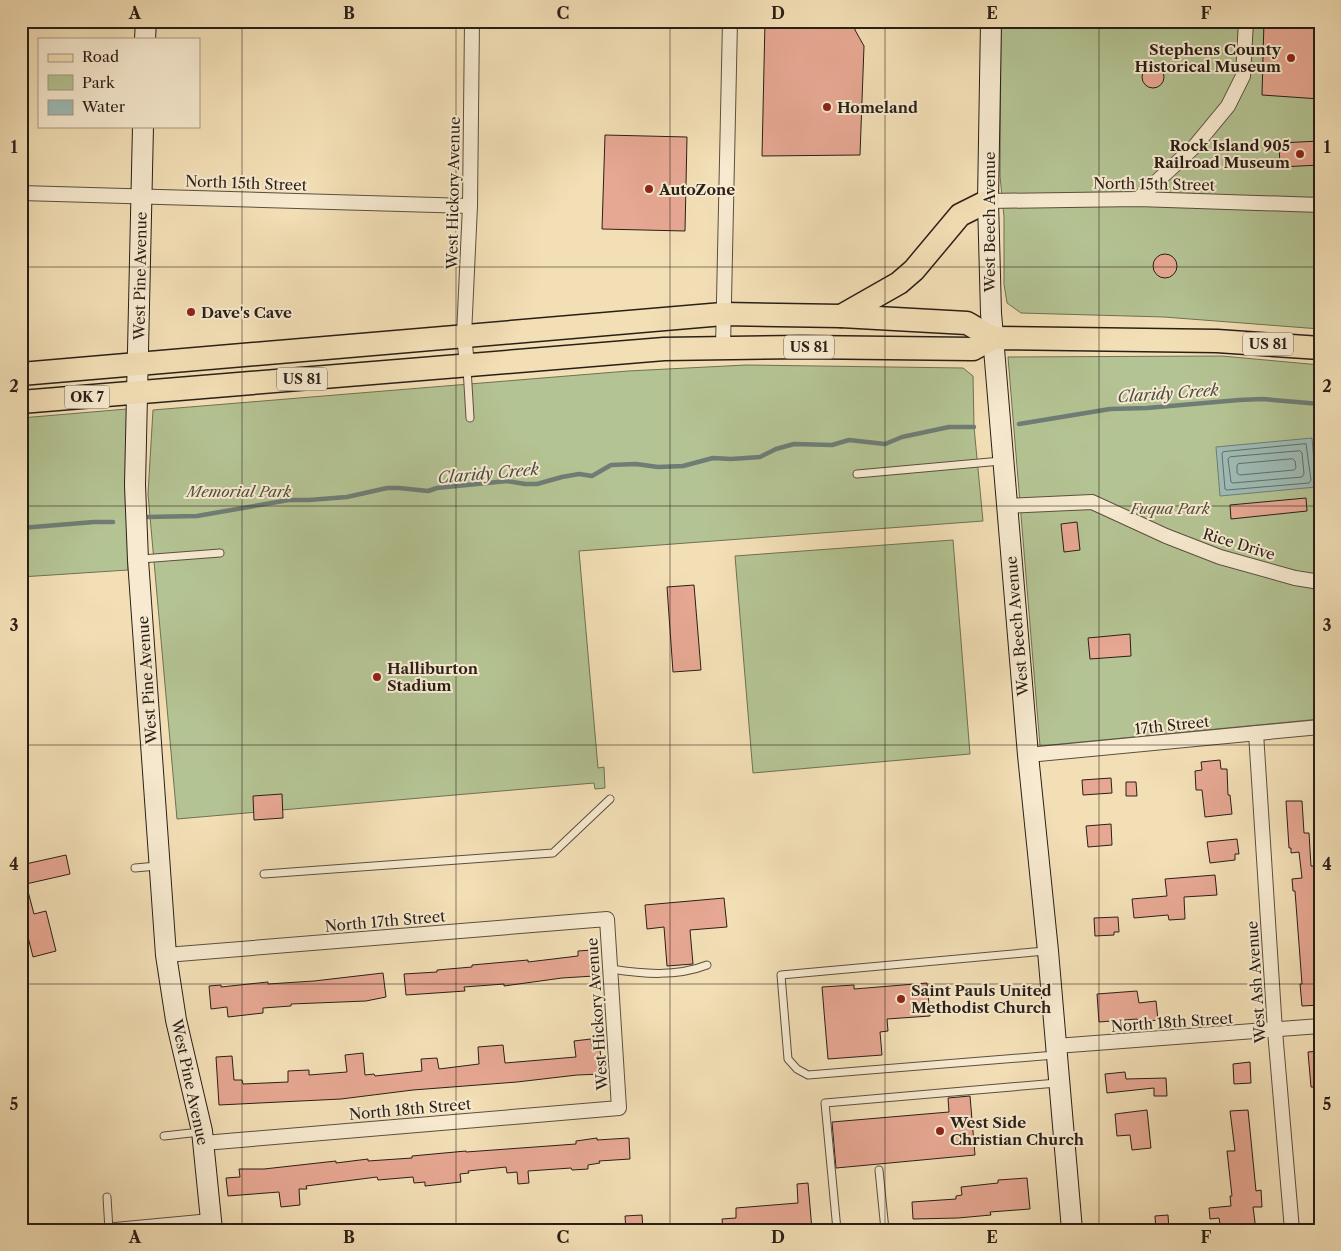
<svg xmlns="http://www.w3.org/2000/svg" width="1341" height="1251" viewBox="0 0 1341 1251" font-family="'Libre Caslon Text',serif">
<style>
.green{fill:#b4c393;stroke:#6f7155}
.water{fill:#9dbbb5;stroke:#6f7d76}
.lines{fill:none;stroke-linecap:round;stroke-linejoin:round}
.shore{stroke:#646d66;stroke-width:1}
.stream{stroke:#6f7d76;stroke-width:4.5}
.building{fill:#e7a893;stroke:#2a1f17}
.lane-casing{stroke:#5c4f3f;stroke-width:9}
.street-casing{stroke:#5c4f3f;stroke-width:16}
.secondary-casing{stroke:#2a1f17;stroke-width:22}
.primary-casing{stroke:#2a1f17;stroke-width:25}
.lane{stroke:#f7ead0;stroke-width:7}
.street{stroke:#f7ead0;stroke-width:14}
.secondary{stroke:#f7ead0;stroke-width:20}
.primary{stroke:#f3dfb6;stroke-width:22}
.grid{fill:none;stroke:#2a1f17;stroke-width:1;stroke-opacity:0.55}
.poi-dot{fill:#8f2418;stroke:#f7ead0;stroke-width:2}
.labels{text-anchor:middle;dominant-baseline:central;stroke-width:4;stroke-linejoin:round;paint-order:stroke}
.shield{fill:#f7ead0;stroke:#685c4e;stroke-width:1}
.shield-label{font-size:14px;font-weight:bold;fill:#2a1f17}
.poi-label{font-size:15px;font-weight:bold;fill:#2a1f17;stroke:#f7ead0;text-anchor:start}
.street-label{font-size:15px;fill:#2a1f17;stroke:#f7ead0}
.park-label{font-size:15px;font-style:italic;fill:#53503c;stroke:#f7ead0}
.water-label{font-size:16px;font-style:italic;fill:#4c4e46;stroke:#f7ead0}
.neatline{fill:none;stroke:#2a1f17;stroke-width:2}
.grid-label{font-size:16px;text-anchor:middle;font-weight:bold;fill:#2a1f17}
</style>
<rect width="100%" height="100%" fill="#f3dfb6"/>
<filter id="stains"><feTurbulence type="fractalNoise" baseFrequency=".004" numOctaves="4"/><feColorMatrix values="0 0 0 0 .2 0 0 0 0 .09 0 0 0 0 .02 0 0 0 .5 -.17"/></filter>
<radialGradient id="worn" r=".72"><stop offset=".6" stop-color="#630" stop-opacity="0"/><stop offset="1" stop-color="#630" stop-opacity=".3"/></radialGradient>
<g class="green">
<path d="M1001,21H1320V329L1164,317L1021,313L1007,303L1004,284V217L1000,176Z"/>
<path d="M1222,356L1320,365V719L1040,746L1008,357Z"/>
<path d="M746,365L963,368L973,376L974,427L983,521L579,551L598,768L604,767L605,788L595,789L594,783L177,819L148,494L153,410L628,371Z"/>
<path d="M127,409L128,570L21,577V418Z"/>
<path d="M953,540L970,754L753,773L735,556Z"/>
</g>
<path class="water" d="M1312,438L1316,487L1220,496L1216,447Z"/>
<g class="lines">
<g class="shore">
<path d="M1306,444L1311,480L1309,483L1227,490L1225,489L1222,454L1223,452Z"/>
<path d="M1300,451L1302,453L1304,474L1302,477L1233,483L1231,482L1228,459L1230,457Z"/>
<path d="M1293,459L1295,461L1296,468L1294,470L1240,475L1237,473V466L1238,464Z"/>
</g>
<g class="stream">
<path d="M1019,424L1110,409L1147,408L1239,400L1262,399L1320,404"/>
<path d="M147,517L197,516L289,500H309L347,497L387,488H399L428,491L437,488L507,481L525,484H537L562,477L579,474L592,476L611,465L636,464L658,467L683,466L713,458L731,459L760,457L776,449L794,444L832,445L849,440L885,444L902,437L949,427H974"/>
<path d="M21,528L94,522H113"/>
</g>
</g>
<g class="building">
<path d="M765,21H855V30L864,46L860,155L762,156Z"/>
<path d="M1264,21H1320V99L1262,95Z"/>
<circle cx="1153" cy="77" r="11"/>
<path d="M605,135L687,137L685,231L602,229Z"/>
<path d="M1320,141V165L1280,167L1279,143Z"/>
<circle cx="1165" cy="266" r="12"/>
<path d="M1306,498L1307,511L1231,519L1230,505Z"/>
<path d="M1077,522L1080,550L1064,552L1061,524Z"/>
<path d="M694,585L701,670L673,672L667,587Z"/>
<path d="M1130,634L1131,656L1090,659L1088,638Z"/>
<path d="M1220,760L1221,769H1227L1228,795H1230L1232,814L1205,817L1202,790H1196L1195,771L1202,770L1201,762Z"/>
<path d="M1111,778L1112,793L1083,795L1082,780Z"/>
<path d="M1126,782H1136L1137,796H1126Z"/>
<path d="M282,794L283,818L254,820L253,796Z"/>
<path d="M1286,801H1302L1304,833H1309L1311,866H1320V914H1318L1320,1005L1302,1006L1300,984H1302L1295,891H1293L1292,879L1302,878L1299,852L1291,853V848H1289Z"/>
<path d="M1111,824L1112,845L1088,847L1086,826Z"/>
<path d="M1237,839L1239,854H1235V860L1210,863L1207,842Z"/>
<path d="M66,855L70,874L26,884L34,914L46,911L56,951L33,957L21,909V865Z"/>
<path d="M1215,875L1217,895L1184,897L1185,919L1169,920L1168,915L1134,918L1132,899L1167,896L1165,879Z"/>
<path d="M724,898L727,927L690,930L693,964L667,966L664,927L647,929L645,905Z"/>
<path d="M1118,917L1119,932H1114V935L1095,936L1094,918Z"/>
<path d="M592,950L594,976L562,978L504,986V984L464,987L465,991L406,995L404,974L437,972V970L472,967V965L528,960V962L578,956V951Z"/>
<path d="M383,973L386,997L366,1001L291,1004V1006L263,1008V1013L228,1017L227,1007L211,1009L209,986L221,985V987L268,982V984L314,981Z"/>
<path d="M927,983L930,1016L887,1019L888,1031L880,1032L882,1055L828,1059L822,987L854,985V989Z"/>
<path d="M1137,991L1139,1003L1156,1001L1158,1020L1138,1022L1137,1019L1099,1022L1097,994Z"/>
<path d="M591,1039L592,1049L600,1048L602,1074L577,1075L517,1082L413,1090L341,1099L219,1105L216,1057L232,1056L234,1080H242L243,1084L288,1082V1071L309,1070V1075L347,1072L345,1055L363,1053L365,1075L374,1074L375,1076L422,1071L421,1059L437,1058L439,1069L479,1064L478,1047L503,1045L505,1063L576,1057L574,1041Z"/>
<path d="M1320,1051V1087H1311L1308,1052Z"/>
<path d="M1250,1062L1251,1083L1234,1084L1233,1064Z"/>
<path d="M1125,1072L1126,1079L1166,1078L1167,1096H1154V1088L1107,1093L1105,1074Z"/>
<path d="M970,1096L975,1155L836,1168L832,1122L949,1112L948,1098Z"/>
<path d="M1147,1110L1151,1148L1132,1150L1130,1135L1117,1136L1115,1114Z"/>
<path d="M1248,1110L1256,1191L1261,1190L1262,1207H1253L1256,1230H1221L1219,1218L1210,1219L1209,1208L1231,1206L1230,1196H1232L1227,1151H1235L1230,1111Z"/>
<path d="M597,1138V1140L629,1138L630,1159L599,1161L600,1163L588,1165V1169L572,1170L571,1168L528,1171L529,1183L518,1184L517,1172L507,1173L506,1167L468,1171L469,1173L460,1174L461,1182L425,1186V1182L414,1183L413,1177L378,1180L377,1177L306,1186L307,1189H299L300,1205L281,1207L279,1192L228,1196L226,1178L240,1177L239,1169H264L336,1161V1163L368,1159V1161L412,1158V1156L466,1151V1152L576,1144V1141Z"/>
<path d="M1027,1178L1030,1209L990,1212L991,1215L958,1218L913,1219L912,1202L956,1199V1196L962,1195L961,1187L998,1183V1180Z"/>
<path d="M808,1183L812,1230H723L722,1219L736,1218V1208L798,1203L797,1184Z"/>
<path d="M642,1215L643,1230H626L625,1216Z"/>
<path d="M1168,1215L1169,1230H1156L1155,1216Z"/>
</g>
<g class="lines">
<defs>
<g id="lane">
<path d="M467,368L470,418"/>
<path d="M857,474L1001,461"/>
<path d="M141,559L220,553"/>
<path d="M135,868L157,866"/>
<path d="M264,874L553,853L610,799"/>
<path d="M1045,951L781,975L788,1059L797,1069L808,1075L1055,1055"/>
<path d="M611,969C643,974 676,977 707,965"/>
<path d="M164,1136L200,1132"/>
<path d="M879,1170L885,1230"/>
<path d="M107,1197L109,1230"/>
<path d="M837,1230L825,1103L1057,1083"/>
</g>
<g id="street">
<path d="M21,193L470,206"/>
<path d="M1138,199L1195,146L1228,106L1243,76L1246,21"/>
<path d="M988,201L1138,199L1320,205"/>
<path d="M723,347L730,21"/>
<path d="M467,365L464,335L470,206L472,21"/>
<path d="M1007,506L1092,502L1166,536L1220,557L1295,578L1320,582"/>
<path d="M1256,733L1275,1031L1292,1230"/>
<path d="M1028,755L1320,727"/>
<path d="M166,955L607,919L619,1108L204,1143"/>
<path d="M1056,1046L1320,1026"/>
<path d="M115,1230L211,1221"/>
</g>
<g id="secondary">
<path d="M991,21L988,201L991,313L1028,755L1048,951L1072,1230"/>
<path d="M145,39L146,21"/>
<path d="M143,126L135,485L138,560L166,955L176,1020L202,1131L212,1230"/>
</g>
<g id="primary">
<path d="M841,316L899,283L914,270L960,215L988,201"/>
<path d="M21,374L723,314L841,316L967,323L993,338"/>
<path d="M21,402L664,349L801,347L973,349L993,338L1217,341L1320,348"/>
</g>
</defs>
<use href="#lane" class="lane-casing"/>
<use href="#street" class="street-casing"/>
<use href="#secondary" class="secondary-casing"/>
<use href="#primary" class="primary-casing"/>
<use href="#lane" class="lane"/>
<use href="#street" class="street"/>
<use href="#secondary" class="secondary"/>
<use href="#primary" class="primary"/>
</g>
<path class="grid" d="M242,21V1230M456,21V1230M670,21V1230M885,21V1230M1099,21V1230M21,267H1320M21,506H1320M21,745H1320M21,984H1320"/>
<g class="poi-dot">
<circle cx="1291" cy="58" r="5"/>
<circle cx="827" cy="107" r="5"/>
<circle cx="1300" cy="154" r="5"/>
<circle cx="649" cy="189" r="5"/>
<circle cx="191" cy="312" r="5"/>
<circle cx="377" cy="677" r="5"/>
<circle cx="901" cy="999" r="5"/>
<circle cx="940" cy="1131" r="5"/>
</g>
<g class="labels">
<g class="shield">
<rect x="1243" y="332.5" width="50" height="23" rx="4"/>
<rect x="784" y="335.5" width="50" height="23" rx="4"/>
<rect x="277" y="367.5" width="50" height="23" rx="4"/>
<rect x="64.5" y="385.5" width="45" height="23" rx="4"/>
</g>
<g class="shield-label">
<text x="1268" y="344">US 81</text>
<text x="809" y="347">US 81</text>
<text x="302" y="379">US 81</text>
<text x="87" y="397">OK 7</text>
</g>
<g class="poi-label">
<text x="1281" y="49" text-anchor="end">Stephens County<tspan x="1281" dy="17">Historical Museum</tspan></text>
<text x="837" y="107">Homeland</text>
<text x="1290" y="145" text-anchor="end">Rock Island 905<tspan x="1290" dy="17">Railroad Museum</tspan></text>
<text x="659" y="189">AutoZone</text>
<text x="201" y="312">Dave's Cave</text>
<text x="387" y="668">Halliburton<tspan x="387" dy="17">Stadium</tspan></text>
<text x="911" y="990">Saint Pauls United<tspan x="911" dy="17">Methodist Church</tspan></text>
<text x="950" y="1122">West Side<tspan x="950" dy="17">Christian Church</tspan></text>
</g>
<g class="street-label">
<text transform="translate(246 183) rotate(2)">North 15th Street</text>
<text transform="translate(1154 184) rotate(1)">North 15th Street</text>
<text transform="translate(453 193) rotate(-89)">West Hickory Avenue</text>
<text transform="translate(989 222) rotate(-90)">West Beech Avenue</text>
<text transform="translate(140 276) rotate(-89)">West Pine Avenue</text>
<text transform="translate(1239 544) rotate(17)">Rice Drive</text>
<text transform="translate(1017 626) rotate(-95)">West Beech Avenue</text>
<text transform="translate(147 680) rotate(-94)">West Pine Avenue</text>
<text transform="translate(1172 725) rotate(-6)">17th Street</text>
<text transform="translate(385 921) rotate(-5)">North 17th Street</text>
<text transform="translate(1256 982) rotate(-94)">West Ash Avenue</text>
<text transform="translate(597 1014) rotate(-94)">West Hickory Avenue</text>
<text transform="translate(1172 1022) rotate(-4)">North 18th Street</text>
<text transform="translate(190 1082) rotate(78)">West Pine Avenue</text>
<text transform="translate(410 1109) rotate(-5)">North 18th Street</text>
</g>
<g class="park-label">
<text x="239" y="491">Memorial Park</text>
<text x="1170" y="508">Fuqua Park</text>
</g>
<g class="water-label">
<text transform="translate(1168 393) rotate(-4)">Claridy Creek</text>
<text transform="translate(488 473) rotate(-5)">Claridy Creek</text>
</g>
</g>
<rect width="1341" height="1251" fill="none" stroke="#f3dfb6" stroke-width="55"/>
<rect x="38" y="38" width="162" height="90" fill="#f7ead0" stroke="#a59986"/>
<rect x="48" y="54" width="25" height="8" fill="#f3dfb6" stroke="#a59986"/>
<text x="82" y="62" font-size="15" fill="#2a1f17">Road</text>
<rect x="48" y="75" width="25" height="15" fill="#b4c393" stroke="#a59986"/>
<text x="82" y="88" font-size="15" fill="#2a1f17">Park</text>
<rect x="48" y="100" width="25" height="15" fill="#9dbbb5" stroke="#a59986"/>
<text x="82" y="112" font-size="15" fill="#2a1f17">Water</text>
<rect x="28" y="28" width="1286" height="1196" class="neatline"/>
<g class="grid-label">
<text x="135" y="19">A</text>
<text x="349" y="19">B</text>
<text x="563" y="19">C</text>
<text x="778" y="19">D</text>
<text x="992" y="19">E</text>
<text x="1206" y="19">F</text>
<text x="14" y="153">1</text>
<text x="1327" y="153">1</text>
<text x="14" y="392">2</text>
<text x="1327" y="392">2</text>
<text x="14" y="631">3</text>
<text x="1327" y="631">3</text>
<text x="14" y="870">4</text>
<text x="1327" y="870">4</text>
<text x="14" y="1110">5</text>
<text x="1327" y="1110">5</text>
<text x="135" y="1243">A</text>
<text x="349" y="1243">B</text>
<text x="563" y="1243">C</text>
<text x="778" y="1243">D</text>
<text x="992" y="1243">E</text>
<text x="1206" y="1243">F</text>
</g>
<rect width="100%" height="100%" filter="url(#stains)"/>
<rect width="100%" height="100%" fill="url(#worn)"/>
</svg>
